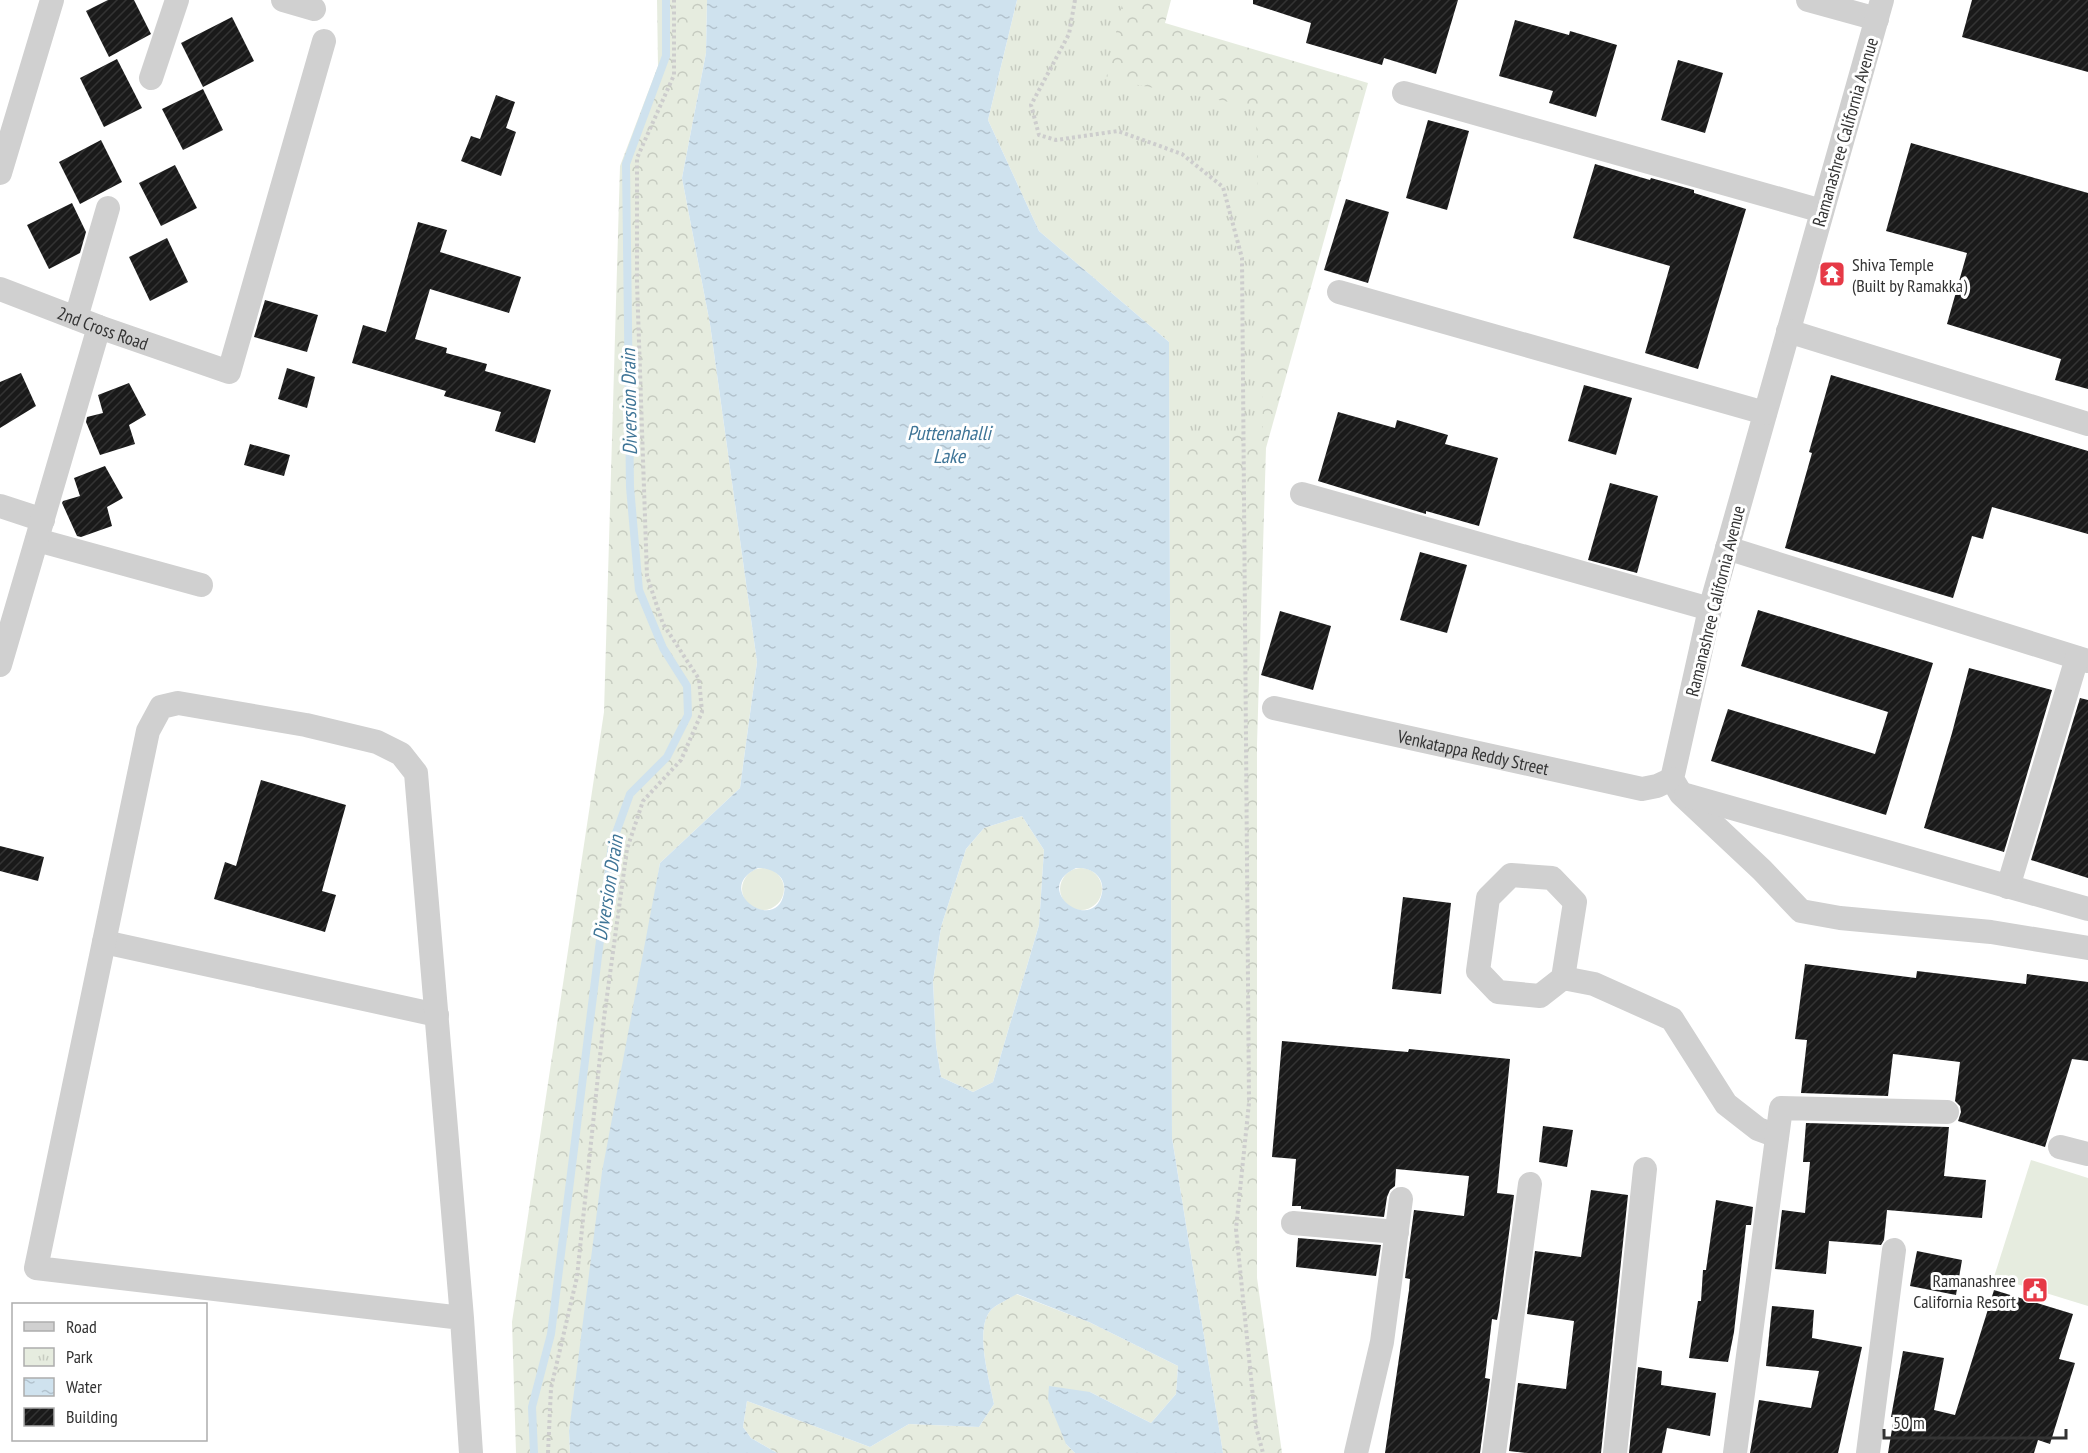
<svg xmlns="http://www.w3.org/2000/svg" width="2088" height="1453" viewBox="0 0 2088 1453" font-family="'PT Sans Narrow',sans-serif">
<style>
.green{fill:#e6ecdf}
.forest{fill:url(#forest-crowns)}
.park{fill:url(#park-tufts)}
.water{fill:url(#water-ripples);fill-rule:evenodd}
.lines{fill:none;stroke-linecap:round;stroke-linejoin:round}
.stream{stroke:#cfe2ee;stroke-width:8}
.building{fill:url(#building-hatch)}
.path{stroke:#cdcdcd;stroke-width:4;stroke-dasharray:3 3;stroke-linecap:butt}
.minor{stroke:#d0d0d0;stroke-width:24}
.labels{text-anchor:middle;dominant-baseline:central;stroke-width:6;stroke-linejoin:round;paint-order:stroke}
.street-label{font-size:18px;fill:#333;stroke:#fff}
.poi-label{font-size:18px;fill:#333;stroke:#fff;text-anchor:start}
.water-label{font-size:20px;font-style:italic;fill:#3f7597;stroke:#fff}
</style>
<defs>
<pattern id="forest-crowns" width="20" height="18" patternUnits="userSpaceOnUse" patternTransform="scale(1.5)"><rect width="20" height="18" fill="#e6ecdf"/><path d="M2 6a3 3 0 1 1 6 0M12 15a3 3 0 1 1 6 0" fill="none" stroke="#c6cbc0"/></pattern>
<pattern id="park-tufts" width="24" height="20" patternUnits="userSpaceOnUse" patternTransform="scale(1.5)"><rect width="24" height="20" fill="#e6ecdf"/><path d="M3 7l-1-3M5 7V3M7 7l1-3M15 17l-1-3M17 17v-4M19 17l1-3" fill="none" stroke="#c6cbc0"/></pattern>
<pattern id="water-ripples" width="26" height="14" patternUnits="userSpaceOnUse" patternTransform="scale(1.5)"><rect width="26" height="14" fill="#cfe2ee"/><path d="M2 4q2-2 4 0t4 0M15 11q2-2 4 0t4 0" fill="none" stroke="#b2c2cd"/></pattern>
<pattern id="building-hatch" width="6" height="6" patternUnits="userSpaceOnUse" patternTransform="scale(1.5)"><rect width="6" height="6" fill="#1a1a1a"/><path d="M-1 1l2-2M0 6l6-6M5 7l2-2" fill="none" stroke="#333"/></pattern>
</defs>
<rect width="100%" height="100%" fill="#fff"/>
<g class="green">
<circle cx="1081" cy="889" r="21"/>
<circle cx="763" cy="889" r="21"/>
<path d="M2031,1160L2088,1178V1306L1994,1277Z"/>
</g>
<g class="forest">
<path d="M657,0H707L706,53L682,178L710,324L757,662L740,788L660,863L569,1431L570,1453H516L512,1322L604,712L620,166L658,66Z"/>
<path d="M1017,0H1171L1165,23L1368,83L1266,448L1257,744V1278L1282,1453H1223L1172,1138L1169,342Z"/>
<path d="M1022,816L1044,850L1039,925L993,1082L973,1092L941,1077L936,1045L933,981L941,927L966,849L984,828Z"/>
<path d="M1016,1294L1089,1322L1178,1366L1176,1394L1151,1423L1090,1392L1066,1444L1075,1453H777L751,1438L743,1427L747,1401L870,1447L909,1424L979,1427L994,1404C990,1381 973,1327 992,1309C999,1303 1009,1299 1016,1294Z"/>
</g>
<path class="park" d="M1017,0H1123L1106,79L1256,107L1263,435L1170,432L1169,342L1039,231L988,120Z"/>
<path class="water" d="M707,0H1017L988,120L1039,231L1169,342L1172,1138L1223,1453H1075L1066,1444L1048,1400L1049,1386L1090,1392L1151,1423L1176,1394L1178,1366L1089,1322L1017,1294C1009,1299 999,1303 992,1309C973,1327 990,1381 994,1404L979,1427L909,1424L870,1447L747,1401L743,1427L751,1438L777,1453H570L569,1431L602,1172L660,863L740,788L757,662L710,324L682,178L706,53ZM1022,816L1044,850L1039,925L993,1082L973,1092L941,1077L936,1045L933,981L941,927L966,849L984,828ZM758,868C773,868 787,876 784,893C777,935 711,890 758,868ZM1076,868C1091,867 1105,876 1102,893C1094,935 1029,890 1076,868Z"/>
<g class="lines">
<path class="stream" d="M534,1453L532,1407L551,1334L612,844L630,794L667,757L688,715L687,686L663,648L639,590L630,487L626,164L666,56V0"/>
</g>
<g class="building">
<path d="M108,0H134L151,34L109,57L86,11Z"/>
<path d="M1253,0H1458L1436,74L1384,58L1382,65L1306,43L1311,23L1253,4Z"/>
<path d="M1972,0H2088V72L1962,37Z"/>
<path d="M232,17L254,61L203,87L181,43Z"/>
<path d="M1515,20L1569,35L1570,31L1617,45L1596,117L1549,103L1553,91L1499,76Z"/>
<path d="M117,59L142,108L104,127L80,78Z"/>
<path d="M1678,60L1723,73L1705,133L1661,120Z"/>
<path d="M203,89L223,130L183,150L162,109Z"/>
<path d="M496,95L515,102L506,128L516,132L501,176L461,161L471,136L480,139Z"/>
<path d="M1428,120L1469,131L1447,210L1406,198Z"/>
<path d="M101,140L122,182L80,204L59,162Z"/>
<path d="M1911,143L2088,193V389L2055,380L2061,359L1947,324L1967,253L1886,231Z"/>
<path d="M1595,164L1650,180L1651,178L1694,190V193L1746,209L1698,369L1645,353L1670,266L1573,238Z"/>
<path d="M175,165L197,208L161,226L139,183Z"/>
<path d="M1346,199L1389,212L1368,283L1324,270Z"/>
<path d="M72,203L86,232L80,253L49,269L27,225Z"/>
<path d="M418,222L447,230L440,252L521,277L509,313L430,289L415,339L447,348L446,353L487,364L485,371L551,390L535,443L495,431L501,412L444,396L446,391L352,363L363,325L386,332Z"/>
<path d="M167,238L188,282L150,301L129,257Z"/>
<path d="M265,300L318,315L307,352L254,337Z"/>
<path d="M287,368L315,377L307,408L278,399Z"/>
<path d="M21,373L36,406L0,428V382Z"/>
<path d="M1831,375L2088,451V534L1992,507L1983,539L1972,536L1953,598L1785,548L1812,453L1809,452Z"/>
<path d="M129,383L146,415L129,425L135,444L100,455L86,422L87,417L103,413L98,395Z"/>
<path d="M1584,385L1632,398L1616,455L1568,441Z"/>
<path d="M1338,412L1395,428L1397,420L1448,435L1445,444L1498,458L1479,526L1426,511V514L1318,481Z"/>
<path d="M250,444L290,455L284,476L244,465Z"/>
<path d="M105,466L123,498L107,507L112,526L81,537L77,536L62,503L63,501L80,496L74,478Z"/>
<path d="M1610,483L1658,496L1637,573L1588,560Z"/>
<path d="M1420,552L1467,565L1447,633L1400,620Z"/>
<path d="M1758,610L1933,663L1886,815L1711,761L1728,709L1875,754L1888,712L1741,666Z"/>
<path d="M1280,611L1331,626L1313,690L1261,675Z"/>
<path d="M1969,668L2052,690L2004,852L1924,828L1952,733Z"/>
<path d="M2080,698L2088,700V878L2031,860Z"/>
<path d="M261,780L346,805L322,891L336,895L325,932L214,899L225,862L236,866Z"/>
<path d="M0,846L44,857L38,881L0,871Z"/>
<path d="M1403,897L1451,903L1441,994L1392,989Z"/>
<path d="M1805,964L1916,978L1917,971L2026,984L2027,974L2088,982V1061L2072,1059L2045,1147L1958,1121L1961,1112L1960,1106L1955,1101L1960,1062L1893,1054L1888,1096L1801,1093L1807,1040L1795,1039Z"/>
<path d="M1282,1041L1408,1052L1409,1049L1510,1059L1497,1193L1514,1195L1499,1310L1497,1320L1492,1319L1485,1378L1490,1379L1480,1453H1385L1409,1290L1410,1279L1405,1278L1414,1210L1464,1216L1469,1176L1396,1169L1395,1186L1390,1190L1387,1197L1384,1217L1301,1209V1206H1292L1296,1159L1272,1157Z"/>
<path d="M1806,1123L1949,1127L1944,1176L1986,1180L1982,1218L1887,1210L1884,1240L1881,1245L1829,1241L1826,1274L1775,1269L1782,1210L1805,1213L1810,1162H1803Z"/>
<path d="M1543,1126L1573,1130L1567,1167L1539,1162Z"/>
<path d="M1591,1190L1628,1195L1601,1453H1527L1509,1451L1518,1383L1566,1389L1574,1321L1527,1314L1535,1251L1581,1257Z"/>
<path d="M1716,1200L1753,1207L1751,1225H1746L1734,1332L1728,1362L1689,1358L1698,1301H1701L1703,1270H1706Z"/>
<path d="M1298,1238L1381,1245L1376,1276L1296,1267Z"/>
<path d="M1917,1251L1962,1260L1956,1295L1910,1286Z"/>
<path d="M1994,1290L2073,1314L2059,1359L2075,1363L2050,1444L2038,1440L2034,1453H1888L1894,1417H1891L1903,1351L1944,1358L1934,1410L1955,1415Z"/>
<path d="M1772,1306L1814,1310L1812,1338L1862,1347L1838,1453H1750L1759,1400L1811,1408L1819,1371L1766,1366Z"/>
<path d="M1638,1367L1662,1371L1661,1385L1716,1393L1710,1436L1667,1428L1662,1453H1629Z"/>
</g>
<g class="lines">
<g class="path">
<path d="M1075,0L1069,34L1031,105L1039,135L1056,140L1118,131L1182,154L1223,187L1242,258L1249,1103L1236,1229L1256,1427L1263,1453"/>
<path d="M548,1453L551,1388L577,1277L604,1018L627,849L643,801L681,760L702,712L699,679L663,624L647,576L637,283V158L674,75V0"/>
</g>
<g class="minor">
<path d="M283,0L314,9"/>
<path d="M1808,0L1877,19"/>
<path d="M1882,0L1710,609L1672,779L1681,794L1762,870L1801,911L1840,918L1991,932L2088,948"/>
<path d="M151,78L177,0"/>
<path d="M1404,93L1822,211"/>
<path d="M0,173L52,0"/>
<path id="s1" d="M0,289L99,327L229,372L324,41"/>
<path d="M1339,292L1765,413"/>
<path d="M76,318L108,208"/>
<path d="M1788,331L2088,424"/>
<path d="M1302,494L1710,609"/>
<path d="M0,506L43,520"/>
<path d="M37,540L201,585"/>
<path d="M1727,548L2088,661"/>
<path d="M0,665L99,327"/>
<path id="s2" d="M1274,708L1642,789L1657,786L1672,779"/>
<path d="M1686,795L2088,909"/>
<path d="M2008,887L2077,658"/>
<path d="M104,942L437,1015"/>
<path d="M1563,978L1540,996L1498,992L1478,971L1488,898L1511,875L1552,878L1575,902L1563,978L1594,984L1672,1019L1726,1104L1758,1129L1777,1136"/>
<path d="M2060,1147L2088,1154"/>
<path d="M1293,1223L1397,1232"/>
<path d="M462,1318L416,773L401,754L377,742L306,725L178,703L161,707L148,731L36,1268L462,1318L471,1453"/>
<path d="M1356,1453L1382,1342L1401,1199"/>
<path d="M1494,1453L1530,1184"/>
<path d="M1615,1453L1645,1169"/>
<path d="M1735,1453L1781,1108L1947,1112"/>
<path d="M1868,1453L1894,1250"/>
</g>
</g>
<defs>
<symbol id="temple-square" viewBox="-11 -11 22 22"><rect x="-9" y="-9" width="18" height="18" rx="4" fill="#e63946" stroke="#fff"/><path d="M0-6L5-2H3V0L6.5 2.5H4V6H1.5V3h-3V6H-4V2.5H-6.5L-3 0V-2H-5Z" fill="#fff"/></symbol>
<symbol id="civic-square" viewBox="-11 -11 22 22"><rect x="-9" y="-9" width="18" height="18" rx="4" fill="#e63946" stroke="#fff"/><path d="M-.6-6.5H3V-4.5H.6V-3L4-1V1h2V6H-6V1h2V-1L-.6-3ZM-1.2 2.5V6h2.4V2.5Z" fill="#fff"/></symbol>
</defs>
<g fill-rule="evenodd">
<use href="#temple-square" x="1817" y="259" width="30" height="30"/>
<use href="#civic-square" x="2020" y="1275" width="30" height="30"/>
</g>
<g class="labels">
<g class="street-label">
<text transform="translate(1845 132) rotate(-74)">Ramanashree California Avenue</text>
<text stroke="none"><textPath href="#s1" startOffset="110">2nd Cross Road</textPath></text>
<text transform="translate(1715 601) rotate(-76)">Ramanashree California Avenue</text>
<text stroke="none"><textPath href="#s2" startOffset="204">Venkatappa Reddy Street</textPath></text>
</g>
<g class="poi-label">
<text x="1852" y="264">Shiva Temple<tspan x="1852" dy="21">(Built by Ramakka)</tspan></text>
<text x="2016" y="1280" text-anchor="end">Ramanashree<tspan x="2016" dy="21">California Resort</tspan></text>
</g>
<g class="water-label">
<text transform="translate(629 402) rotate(-91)">Diversion Drain</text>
<text x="949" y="433">Puttenahalli<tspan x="949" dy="23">Lake</tspan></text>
<text transform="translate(608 888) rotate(-81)">Diversion Drain</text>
</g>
</g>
<rect x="12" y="1303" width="195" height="138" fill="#ffffff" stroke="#adadad" stroke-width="1.5"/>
<rect x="24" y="1322" width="30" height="9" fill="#d0d0d0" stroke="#adadad" stroke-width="1.5"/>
<text x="66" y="1333" font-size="18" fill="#333333">Road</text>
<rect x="24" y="1348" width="30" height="18" fill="url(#park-tufts)" stroke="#adadad" stroke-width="1.5"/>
<text x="66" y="1363" font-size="18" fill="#333333">Park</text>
<rect x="24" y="1378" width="30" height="18" fill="url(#water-ripples)" stroke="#adadad" stroke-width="1.5"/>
<text x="66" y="1393" font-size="18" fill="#333333">Water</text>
<rect x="24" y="1408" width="30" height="18" fill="url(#building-hatch)" stroke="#adadad" stroke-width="1.5"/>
<text x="66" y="1423" font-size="18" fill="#333333">Building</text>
<path d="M1884 1429v9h182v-9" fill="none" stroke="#333333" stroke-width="3"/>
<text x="1893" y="1429" font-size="18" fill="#333333" stroke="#ffffff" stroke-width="4.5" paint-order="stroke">50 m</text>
</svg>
